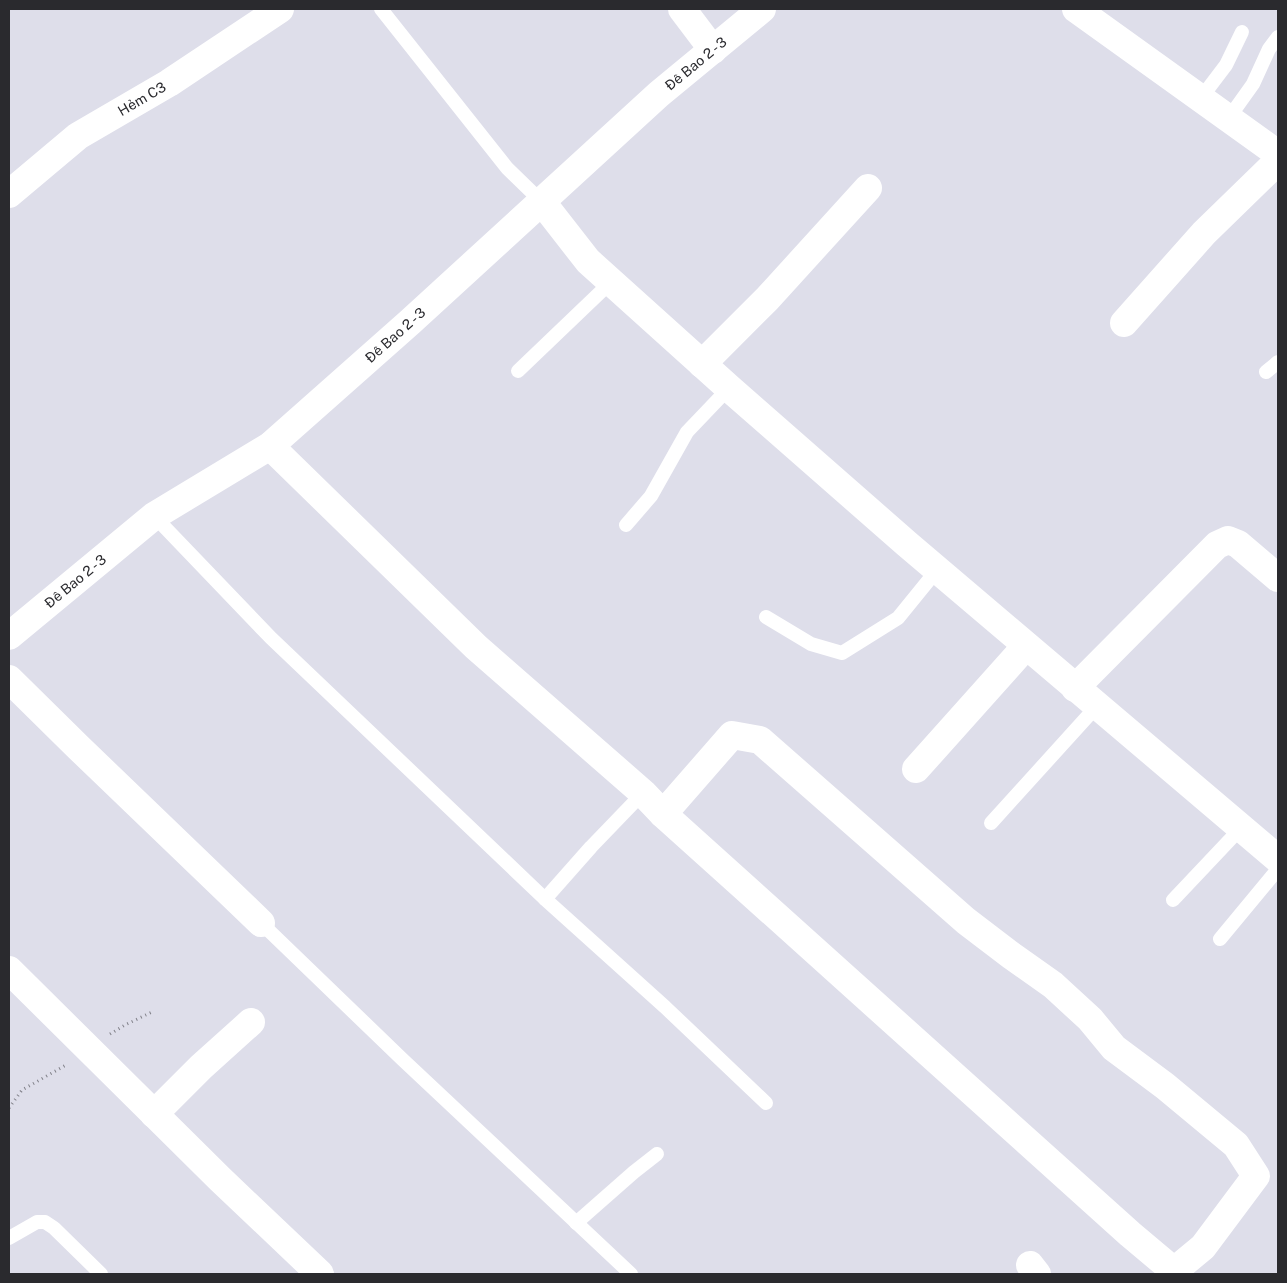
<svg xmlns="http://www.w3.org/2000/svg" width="1287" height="1283" viewBox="0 0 1287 1283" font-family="'Public Sans',sans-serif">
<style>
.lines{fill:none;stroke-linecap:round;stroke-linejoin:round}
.path{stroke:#818189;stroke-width:3;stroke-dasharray:1 4;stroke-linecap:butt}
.lane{stroke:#fff;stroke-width:14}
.street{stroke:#fff;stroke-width:28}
.labels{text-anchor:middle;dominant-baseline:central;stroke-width:4;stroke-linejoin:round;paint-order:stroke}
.street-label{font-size:14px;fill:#2a2a2e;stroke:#dedeea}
</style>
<rect width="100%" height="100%" fill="#dedeea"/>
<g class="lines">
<g class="path">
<path d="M110,1034L125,1025L154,1011"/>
<path d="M9,1108L22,1090L66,1065"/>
</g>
<g class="lane">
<path d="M381,9L507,168L542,202"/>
<path d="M1201,98L1226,65L1242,32"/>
<path d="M1228,119L1253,84L1269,49L1278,37"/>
<path d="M518,371L611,282"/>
<path d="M1266,372L1278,362"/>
<path d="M154,516L271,638L545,899L665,1007L766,1103"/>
<path d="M626,525L651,496L687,432L729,388"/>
<path d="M766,617L811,644L842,653L898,618L937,570"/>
<path d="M991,823L1097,706"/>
<path d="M545,899L591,847L643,793"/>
<path d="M1173,900L1241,828"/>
<path d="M261,923L402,1059L631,1274"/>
<path d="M1220,939L1278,869"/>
<path d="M576,1223L634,1172L657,1154"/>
<path d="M9,1238L37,1222H45L54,1228L101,1274"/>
</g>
<g class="street">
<path d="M682,9L713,50"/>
<path d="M1076,9L1278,154"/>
<path id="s1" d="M9,194L78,136L169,83L280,9"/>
<path d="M542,202L588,261L729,388L907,544L1278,859"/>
<path d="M1124,323L1204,233L1278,161"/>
<path d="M702,364L767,299L868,188"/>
<path d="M270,446L476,647L643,793L663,814L1130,1234L1174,1271L1172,1274"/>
<path id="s2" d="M9,636L154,516L270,446L410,322L659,94L762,9"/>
<path d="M9,679L78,747L261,923"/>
<path d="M1075,688L1217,545L1228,540L1238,544L1278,578"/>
<path d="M916,769L1026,646"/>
<path d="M663,814L732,735L760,740L966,921L1012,956L1053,985L1090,1019L1114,1048L1165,1086L1236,1145L1256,1176L1203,1247L1174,1271"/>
<path d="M9,970L220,1179L320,1274"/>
<path d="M154,1114L201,1067L251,1022"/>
<path d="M1030,1265L1037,1274"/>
</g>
</g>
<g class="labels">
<g class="street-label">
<text stroke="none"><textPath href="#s2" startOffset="896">Đê Bao 2 - 3</textPath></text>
<text stroke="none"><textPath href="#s1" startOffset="164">Hẻm C3</textPath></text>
<text stroke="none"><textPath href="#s2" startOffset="491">Đê Bao 2 - 3</textPath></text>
<text stroke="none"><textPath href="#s2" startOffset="86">Đê Bao 2 - 3</textPath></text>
</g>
</g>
<rect width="1287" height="1283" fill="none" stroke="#2a2a2e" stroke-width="20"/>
</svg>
